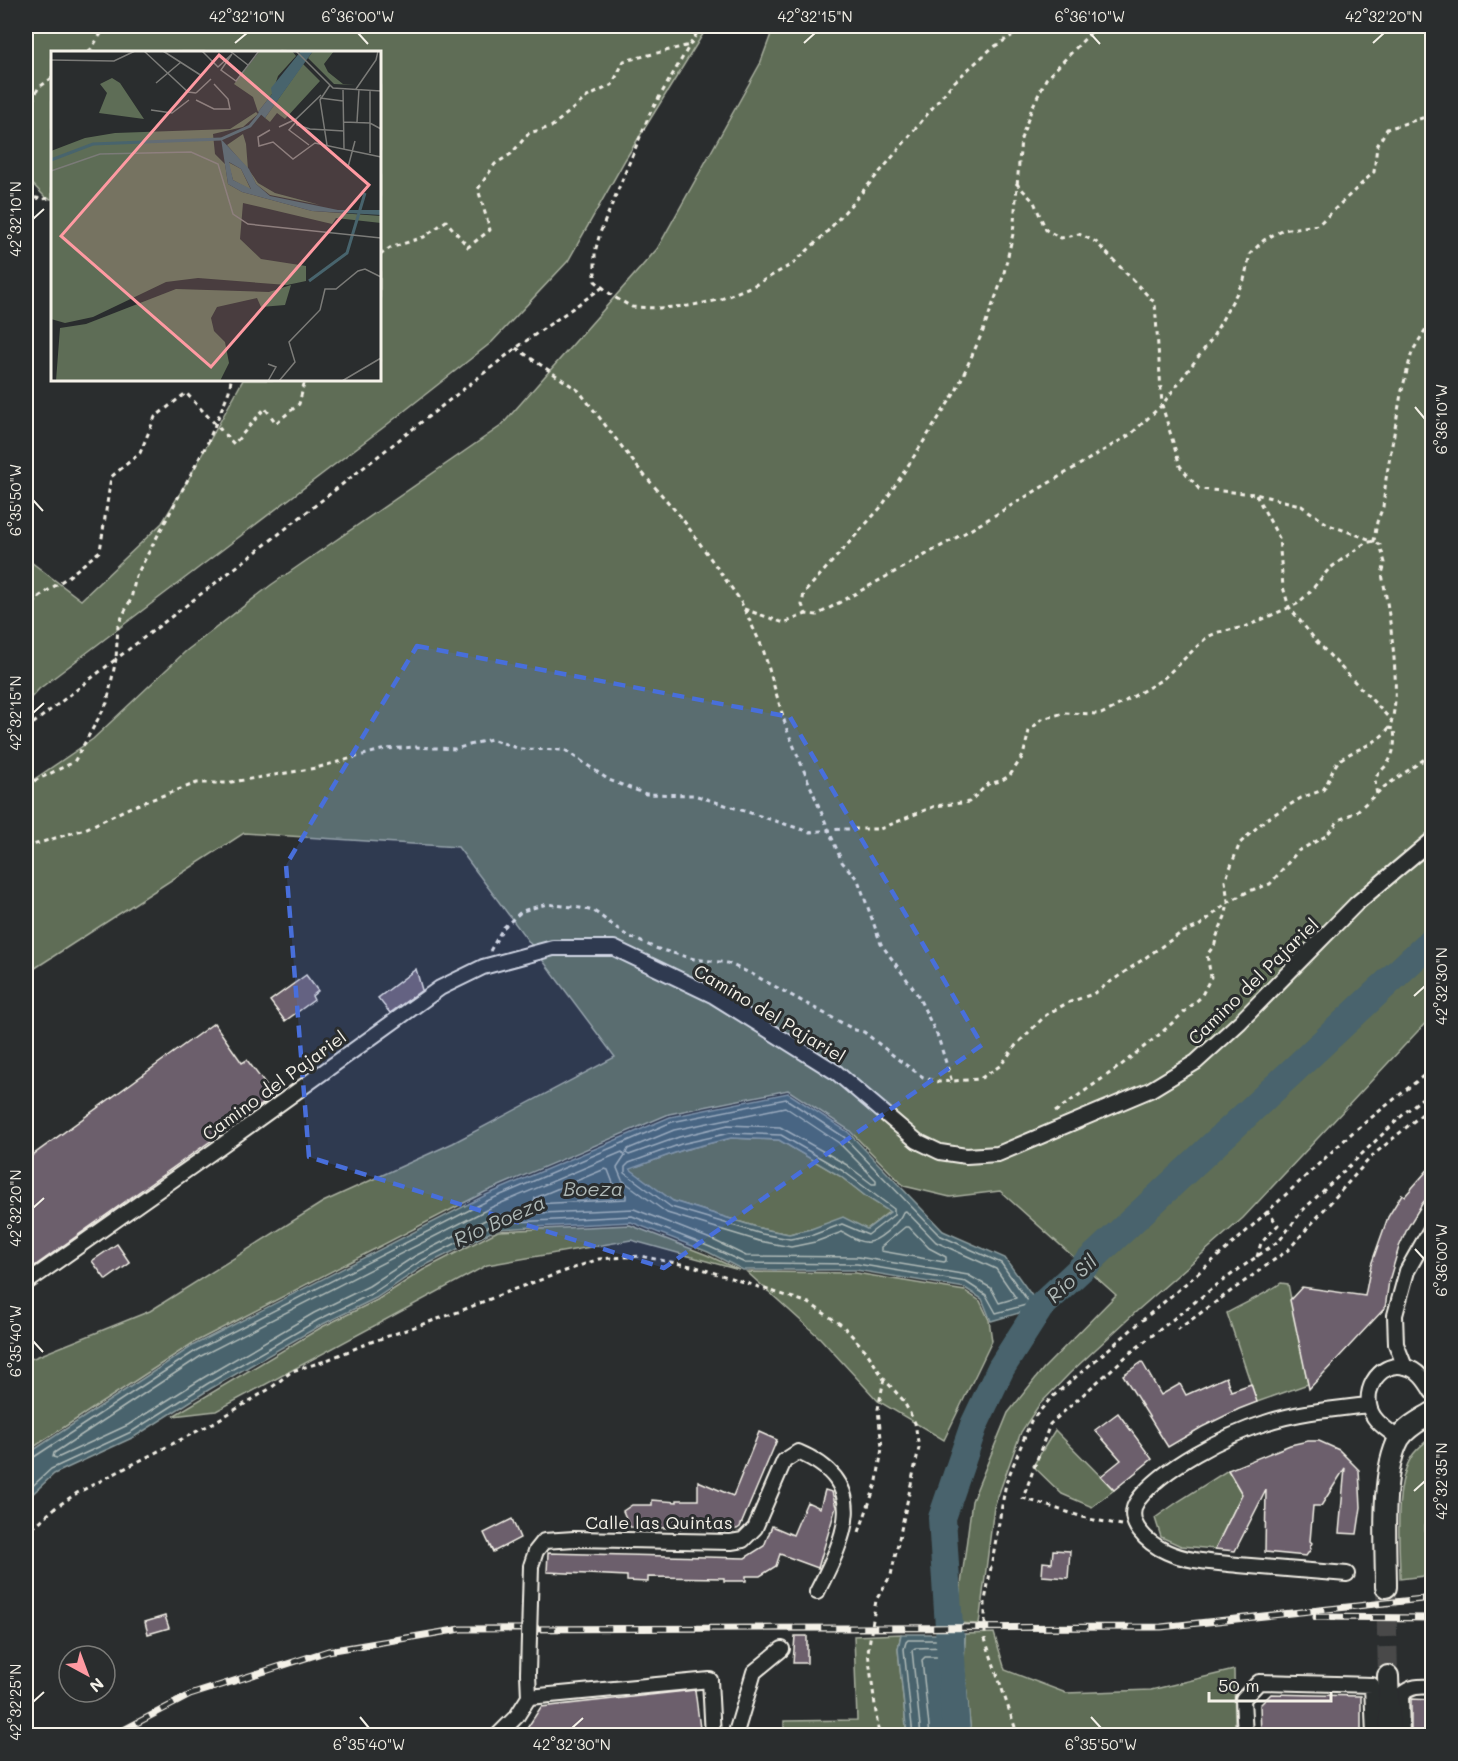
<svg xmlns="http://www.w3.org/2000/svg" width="1458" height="1761" viewBox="0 0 1458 1761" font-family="Mali,sans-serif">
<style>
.green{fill:#5e6d56;stroke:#a9af9f;stroke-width:1.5}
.water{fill:#48646d;stroke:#8d9c9e;stroke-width:1.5;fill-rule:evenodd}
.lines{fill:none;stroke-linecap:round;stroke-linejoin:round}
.shore{stroke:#afb9b7;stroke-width:1.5}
.river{stroke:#48646d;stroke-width:28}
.building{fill:#6c5e6c;stroke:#f4f1e8;stroke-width:1.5}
.secondary-tunnel{stroke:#484a4a;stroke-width:20;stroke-dasharray:20 10;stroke-linecap:butt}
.street-casing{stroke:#f4f1e8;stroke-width:18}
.secondary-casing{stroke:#f4f1e8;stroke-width:24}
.path{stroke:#f4f1e8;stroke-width:3;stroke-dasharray:4.5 4.5;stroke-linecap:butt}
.street{stroke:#2a2d2e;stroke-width:14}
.secondary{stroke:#2a2d2e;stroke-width:20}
.rail-casing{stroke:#f4f1e8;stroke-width:7}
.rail{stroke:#2a2d2e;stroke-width:4.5;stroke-dasharray:14;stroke-linecap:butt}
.street-bridge-casing{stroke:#f4f1e8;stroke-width:18;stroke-linecap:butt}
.street-bridge{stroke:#2a2d2e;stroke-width:14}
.marked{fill:#486fdb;fill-opacity:0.2;stroke:#486fdb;stroke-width:4.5;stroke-dasharray:12 8;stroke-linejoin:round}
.ticks{fill:none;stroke:#f4f1e8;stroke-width:2}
.labels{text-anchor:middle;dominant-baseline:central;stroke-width:6;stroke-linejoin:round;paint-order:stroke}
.street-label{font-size:18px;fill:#f4f1e8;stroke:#2a2d2e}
.water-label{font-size:20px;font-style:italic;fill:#afb9b7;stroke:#2a2d2e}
.inset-river{fill:none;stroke:#48646d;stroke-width:3}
.inset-road{fill:none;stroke:#7b7b78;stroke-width:1.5}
.view{fill:#ff9aa2;fill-opacity:0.15;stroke:#ff9aa2;stroke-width:3}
.inset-edge{fill:none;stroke:#f4f1e8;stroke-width:3}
.neatline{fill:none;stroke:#f4f1e8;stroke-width:2}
.ticks-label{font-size:15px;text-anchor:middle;fill:#f4f1e8}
</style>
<rect width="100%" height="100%" fill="#2a2d2e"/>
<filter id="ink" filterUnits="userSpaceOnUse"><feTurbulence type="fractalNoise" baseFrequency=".0167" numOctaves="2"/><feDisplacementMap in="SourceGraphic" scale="12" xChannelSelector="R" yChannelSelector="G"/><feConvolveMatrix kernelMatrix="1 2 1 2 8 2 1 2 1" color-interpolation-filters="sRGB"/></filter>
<g filter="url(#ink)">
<g class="green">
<path d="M26,26H708L625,160L568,261L492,342L384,427L39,689L26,703V564L31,562L81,600L162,523L188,480L243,380H380V52H52V199L46,198L26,177Z"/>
<path d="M774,26H1432V1016L1243,1218L1138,1310L1070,1373L1039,1405L1021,1432L994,1507L979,1624L956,1623L972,1501L1008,1413L1043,1369L1116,1295L1000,1191L950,1197L904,1186L849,1130L788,1090L669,1114L485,1192L193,1343L26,1452V1361L150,1311L323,1202L453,1143L615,1057L458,847L244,833L26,974V785L93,739L186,651L271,585L501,426L657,249L760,64Z"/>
<path d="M731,1138L779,1140L840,1176L868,1198L890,1211L867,1229H811L789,1234L763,1229L673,1201L629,1169L683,1150Z"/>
<path d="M630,1225L707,1255L739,1270L631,1240L487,1265L216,1411L173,1416L322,1327L377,1300L423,1270L498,1231Z"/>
<path d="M747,1272L856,1273L965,1291L980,1301L989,1320L992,1341L944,1440L878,1401L820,1338Z"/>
<path d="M1281,1283L1288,1284L1308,1384L1257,1402L1227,1313C1245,1303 1264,1295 1281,1283Z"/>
<path d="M1055,1430L1114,1490L1092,1507L1062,1494L1033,1466Z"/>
<path d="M1432,1436V1453L1425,1460V1537H1432V1575L1400,1579C1400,1543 1393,1486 1412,1456C1417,1448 1426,1442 1432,1436Z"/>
<path d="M1228,1470L1242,1494L1215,1549L1181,1546L1161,1537L1155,1518L1179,1501Z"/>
<path d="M994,1633L1005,1670L1066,1693L1151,1690L1234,1670L1235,1735H971L964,1664L965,1634Z"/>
<path d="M901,1634L898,1649L907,1735L784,1736V1721L857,1720L854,1636Z"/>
</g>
<g class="water">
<path d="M788,1093L848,1132L943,1231L1005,1258L1040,1307L991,1321L982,1299L965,1288L856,1270H743L708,1252L631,1222L497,1229L422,1267L376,1298L321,1325L210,1389L134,1437L54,1474L26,1500V1455L194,1345L486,1195L670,1117ZM731,1138L779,1140L840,1176L868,1198L890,1212L867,1229L843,1217L811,1229L789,1234L763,1229L673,1201L630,1169L683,1150Z"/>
<path d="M901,1634H965L964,1665L971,1735H907L898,1649Z"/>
</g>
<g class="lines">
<g class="shore">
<path d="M785,1107L839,1143L876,1180V1184H872L847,1165L780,1127L728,1125L679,1137L629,1155L626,1153L628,1149L674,1130Z"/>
<path d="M730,1133L781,1135L843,1171L894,1209V1215L868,1235L842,1224L813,1235L790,1239L762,1234L671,1207L625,1173V1167L629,1163L681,1144Z"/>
<path d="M622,1152L625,1156L617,1168L622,1180L667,1213L759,1241L791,1247L815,1242L842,1232C849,1235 857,1242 865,1242C876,1244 899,1223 903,1212L906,1211L936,1242L996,1269L1016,1298L999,1303L991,1288L968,1275L858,1257L746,1256L713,1240L634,1209L495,1215L415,1256L369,1286L314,1313L203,1378L128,1425L57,1458L53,1457L54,1453L201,1356L492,1207Z"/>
<path d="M605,1169L608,1170L613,1183L626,1195V1199L536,1204L534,1202L535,1198Z"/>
<path d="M905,1227H909L929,1248L946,1257V1261L944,1262L881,1251V1247Z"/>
<path d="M26,1460L31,1459L197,1350L489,1200L672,1122L786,1099L844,1137L939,1235L1001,1263L1028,1301L1026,1305L996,1313L986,1295L966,1282L857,1264L745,1263L710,1247L632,1216L496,1223L419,1262L373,1293L318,1320L207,1384L131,1432L51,1469L26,1492"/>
<path d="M913,1736L904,1649L906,1642L908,1640H955L958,1643V1665L965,1736"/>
<path d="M921,1736L912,1650L915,1648L948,1647L951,1650L957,1736"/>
<path d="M930,1736L922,1660L925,1657H939L942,1659L948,1736"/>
</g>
<path class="river" d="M956,1736L942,1518L974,1425L1001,1368L1040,1307L1432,941"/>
</g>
<g class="building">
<path d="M416,969L422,990L390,1013L378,998Z"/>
<path d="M306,975L318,991L312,996L314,1000L285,1021L270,1001Z"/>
<path d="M214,1023L242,1063L247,1060L274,1096L26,1272V1160Z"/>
<path d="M1432,1165V1192L1422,1204L1408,1227L1399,1247L1389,1281L1385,1308L1309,1389L1290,1300L1302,1287L1365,1296L1371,1265L1388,1217L1402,1194L1405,1196Z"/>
<path d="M117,1244L130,1263L106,1280L92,1261Z"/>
<path d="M1142,1362L1161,1395L1180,1384L1186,1395L1226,1377L1231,1391L1251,1384L1257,1402L1239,1409L1202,1427L1168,1447L1123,1375Z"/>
<path d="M1118,1413L1152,1459L1114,1490L1101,1476L1121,1460L1095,1430Z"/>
<path d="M759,1432L777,1440L740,1527L737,1529H717L630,1527L623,1511L632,1505H652V1500L677,1502V1500H698V1481L733,1496Z"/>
<path d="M1308,1441H1319L1339,1450L1359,1470L1361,1507L1357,1534L1339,1533L1345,1468L1321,1506H1313L1310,1541L1312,1543L1310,1547L1311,1549L1306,1556L1265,1552L1266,1490L1235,1551L1215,1549L1242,1494L1228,1470L1290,1445Z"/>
<path d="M825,1490L832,1492L836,1507L818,1568L780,1554L776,1566L760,1576H746V1581H724V1578L648,1577V1582L627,1581V1576L547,1572L548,1553L745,1558L764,1546L772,1526L793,1535L807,1502L820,1508Z"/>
<path d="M512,1519L520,1538L493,1552L484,1533Z"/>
<path d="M1053,1550L1070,1551L1068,1578L1042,1576L1043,1562L1052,1563Z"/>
<path d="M165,1616L169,1628L148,1634L145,1622Z"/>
<path d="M795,1636H807V1663H793Z"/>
<path d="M695,1690L701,1736H522L541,1707Z"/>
<path d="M1271,1694L1361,1696V1736H1261L1260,1705Z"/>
<path d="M1411,1699L1432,1700V1736H1411Z"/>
</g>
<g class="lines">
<path class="secondary-tunnel" d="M1386,1587L1388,1676"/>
<defs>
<g id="street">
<path d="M26,1283L218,1148L440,988L483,967L553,948H614L714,996L837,1073L917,1141L940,1152L966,1156L998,1154L1150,1090L1196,1062L1240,1022L1356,904L1432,840"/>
<path d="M1405,1367L1396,1344L1395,1315L1407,1271L1432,1227"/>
<path d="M1399,1439C1391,1432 1380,1426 1374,1417C1359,1396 1377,1360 1405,1367C1418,1369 1426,1382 1432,1392"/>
<path d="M531,1566L536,1551L544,1541L574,1539L731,1542L743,1540L755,1528L784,1461L798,1452C872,1483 845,1537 817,1592"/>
<path d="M1347,1574C1311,1571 1274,1568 1238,1565C1214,1562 1189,1562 1167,1552C1149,1544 1122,1522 1138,1500C1163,1467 1226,1435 1265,1423C1298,1412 1334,1409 1368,1405"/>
<path d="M529,1697L710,1680L713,1736"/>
<path d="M497,1736L517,1716L529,1697L528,1673"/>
<path d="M735,1736L754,1672L782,1649"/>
<path d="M1245,1736L1243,1699L1259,1682L1372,1685L1374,1736"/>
<path d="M1402,1736L1401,1695C1411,1686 1419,1686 1432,1687"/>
</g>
<g id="secondary">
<path d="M1386,1587C1386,1546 1380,1474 1399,1439C1406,1427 1421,1420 1432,1413"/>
<path d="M1388,1676L1390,1736"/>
</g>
</defs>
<use href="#street" class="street-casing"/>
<use href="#secondary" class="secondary-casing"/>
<g class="path">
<path d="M701,26L650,113L600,233L595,252V281L614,297L632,307L659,308L688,306L719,300L757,284L794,263L826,233L885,166L952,84L992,48L1028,26"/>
<path d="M1097,26L1046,79L1032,108L1021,139L1013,234L1003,277L983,331L956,391L882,506L804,593L802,605L806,614L817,615L970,530L1131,434L1162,405L1211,340L1244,280L1250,254L1264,240L1282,230L1318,225L1374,172L1377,146L1387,129L1432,115"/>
<path d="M89,52L106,26"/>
<path d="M26,118L38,88L52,78"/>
<path d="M1016,183L1034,202L1046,230L1061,238L1079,234L1096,242L1155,303L1162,405L1180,466L1199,489L1255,494L1300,505L1329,525L1374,541L1377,522L1383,507L1386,479L1401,394L1412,352L1427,327L1432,292"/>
<path d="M26,196L42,199L52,198"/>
<path d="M380,255L390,248L424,237L446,221L468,247L490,230L478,189L495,164L511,154L529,133L551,127L587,97L612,85L624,61L690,45"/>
<path d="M516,348L579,391L639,469L681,517L740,600L763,649L787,730L842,862L858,880L881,944L916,992L938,1037L952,1082"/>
<path d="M1256,495L1279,538L1283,587L1289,607L1317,642L1391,720"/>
<path d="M744,609L784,623L806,614"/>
<path d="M26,621L37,598L68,577L100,551L111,477L140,453L155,417L186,393L234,444L265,408L276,423L299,404L305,380"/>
<path d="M26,729L116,659L118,625L131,599L136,576L208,442L229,391L231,380"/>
<path d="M26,785L74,762L107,703L116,659L252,555L516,348L603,287"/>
<path d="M1377,794C1371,769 1383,775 1390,759C1395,749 1395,739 1394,729L1388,728"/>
<path d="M26,847L85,829L131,807L197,783H226L316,768L385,749L416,747L455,749L491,739L520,749L565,750L609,780L646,794L694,795L810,832L842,829H880L935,806L969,802L988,784L1001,781L1010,775L1023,756L1029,731L1042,719L1064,713L1101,714L1112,709L1163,679L1207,637L1219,632L1245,627L1297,604L1308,594L1329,569L1365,543L1374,541L1380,545L1385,563L1382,574C1388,605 1405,704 1388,729C1376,745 1357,748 1341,759C1332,766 1330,781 1323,790L1301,798L1265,820L1240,843L1225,881L1228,901L1226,914L1216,938L1215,944L1207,955L1211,977L1201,997L1160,1034L1120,1066L1055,1112V1114"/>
<path d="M490,951L503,928L522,911L547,904L580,908L594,911L626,935L655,948L694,959L727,963L752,974L855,1030L864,1032L899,1060L923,1077L932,1080L939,1082L980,1079L1001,1065L1016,1045L1046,1015L1067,1003L1093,994L1181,933L1199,926L1227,903L1249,891L1270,884L1298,851L1326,836L1339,820L1356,812L1384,787L1432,754"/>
<path d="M1257,1257L1261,1243L1278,1225L1267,1211"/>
<path d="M1177,1330L1288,1250L1372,1156L1432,1106"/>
<path d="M1122,1525L1089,1519L1023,1498L1050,1424L1130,1353L1214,1287L1280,1240L1302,1211L1408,1110L1432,1090"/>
<path d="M859,1532L877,1481L882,1448L878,1409L884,1379"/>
<path d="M26,1534L55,1508L77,1493L213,1423L271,1388L292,1371L322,1362L371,1342L458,1312L512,1290L599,1259L640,1256L696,1267L809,1303L843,1326L866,1351L884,1379L903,1400L915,1423L919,1448L891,1575L876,1600L868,1652L879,1736"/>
<path d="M953,1736L1016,1732"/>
<path d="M1018,1736L985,1639V1601L1006,1483L1031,1421L1051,1398L1237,1240L1352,1133L1432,1069"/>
</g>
<use href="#street" class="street"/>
<use href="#secondary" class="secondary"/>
<defs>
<g id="rail">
<path d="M1316,1617L1432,1618"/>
<path d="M112,1736L190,1695L328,1651L461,1629L1161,1627L1432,1598"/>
</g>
</defs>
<use href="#rail" class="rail-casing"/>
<use href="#rail" class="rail"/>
<defs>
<path id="street-bridge" d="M528,1673L531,1566"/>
</defs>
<use href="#street-bridge" class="street-bridge-casing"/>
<use href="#street-bridge" class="street-bridge"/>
</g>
</g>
<path class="marked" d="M417,646L790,717L982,1045L664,1268L309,1157L286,865Z"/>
<path class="ticks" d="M358,33L368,44M1090,33L1100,44M235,43L247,33M804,43L815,33M1373,43L1384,33M33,219L44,209M1415,407L1425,419M33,500L43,511M33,713L44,703M1414,996L1425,986M33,1208L44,1198M1415,1249L1425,1260M33,1341L43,1352M1414,1491L1425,1481M33,1702L44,1692M360,1717L369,1728M1091,1717L1101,1728M572,1728L583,1718"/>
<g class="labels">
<g class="street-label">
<text transform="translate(1253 981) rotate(-44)">Camino del Pajariel</text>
<text transform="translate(770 1013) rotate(31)">Camino del Pajariel</text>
<text transform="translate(274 1085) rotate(-36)">Camino del Pajariel</text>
<text x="659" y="1522">Calle las Quintas</text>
</g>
<g class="water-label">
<text x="593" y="1188">Boeza</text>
<text transform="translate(499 1220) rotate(-24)">Río Boeza</text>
<text transform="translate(1071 1278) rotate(-43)">Río Sil</text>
</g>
</g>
<g transform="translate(51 51)">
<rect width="330" height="330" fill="#2a2d2e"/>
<path d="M209,0H241L245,5L227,25L221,43L207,61L202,46L183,33ZM262,0H283L273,13L277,21L292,33L304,34L283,33L257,7ZM252,13L269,30L234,68L226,62L219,71L214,67ZM61,27L69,32L93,68L48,62L56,42L49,33ZM205,61L207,63L192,76L162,83L164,103L174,113L177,133L191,141L261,160L330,165V172L285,167L281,173L192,152L189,188L210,208L255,215V230L236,234L147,227L115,231L42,266L14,272L0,268V100L34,87L64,82L179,78ZM192,83L195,93L197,118L176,94ZM177,111L190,118L200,139L182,129ZM198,119L207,132L224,142L269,154L219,144L205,133ZM240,234L234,254L210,256L206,247L166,256L160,267L163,280L174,291L178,312L169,330H5L9,277L35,273L125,238L218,241Z" fill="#5e6d56"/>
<path d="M250,0H262L214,67L207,61L221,43L220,37ZM170,88L198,118L205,133L219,145L287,159H330V164L261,160L191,141L177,133ZM178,111L190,118L200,138L182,129Z" fill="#48646d" fill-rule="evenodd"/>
<path class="inset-river" d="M0,109L42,93L170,88L199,75L212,59M258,230L296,202L314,142"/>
<path class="inset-road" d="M93,0L137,41L145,42M112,0L151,25M151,0L167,16L181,3M179,0L197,14M245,0L282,37L330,40M181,3L170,19L185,30L208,0M0,9L63,10L84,0M105,32L130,11M305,38L325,9L327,0M292,39L293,98M319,39V102M145,42L160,28M269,47L292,50M145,49L163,58H179L177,48L163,33M100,59L121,62L138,49M245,68L246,74L259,78L293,80M293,71L319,72L330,78M306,71L308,38M244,72L238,79L258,94M228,76L245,68L270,44M219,79L207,86L208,95L222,91L242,108L264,92L330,106M276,94L269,49L279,34M297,116L304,90M0,120L49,103L140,101L167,113L182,163L197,173L330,187M217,313L225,316L217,330M228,330L244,311L238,291L269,259L274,238H285L307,220L314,218L330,226M291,330L330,307"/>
<path class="view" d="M168,4L318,134L160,316L10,185Z"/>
<rect width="330" height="330" class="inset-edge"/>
</g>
<rect width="1458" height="1761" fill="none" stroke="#2a2d2e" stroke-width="66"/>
<g transform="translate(87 1674) rotate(139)"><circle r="28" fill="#2a2d2e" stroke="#7b7b78" stroke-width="1.5"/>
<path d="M0-4.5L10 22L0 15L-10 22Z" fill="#ff9aa2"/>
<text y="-9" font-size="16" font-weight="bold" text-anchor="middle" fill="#f4f1e8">N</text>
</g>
<path d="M1209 1692v9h122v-9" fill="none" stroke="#f4f1e8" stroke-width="3"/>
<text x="1218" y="1692" font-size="18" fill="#f4f1e8" stroke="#2a2d2e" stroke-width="4.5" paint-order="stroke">50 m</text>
<rect x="33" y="33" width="1392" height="1695" class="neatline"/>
<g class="ticks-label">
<text x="247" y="22">42°32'10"N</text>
<text x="358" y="22">6°36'00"W</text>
<text x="815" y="22">42°32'15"N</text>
<text x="1090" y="22">6°36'10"W</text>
<text x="1384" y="22">42°32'20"N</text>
<text transform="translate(16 219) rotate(-90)" y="5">42°32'10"N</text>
<text transform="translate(1442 419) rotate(-90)" y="5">6°36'10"W</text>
<text transform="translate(16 500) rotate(-90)" y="5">6°35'50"W</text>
<text transform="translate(16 713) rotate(-90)" y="5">42°32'15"N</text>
<text transform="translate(1442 986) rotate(-90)" y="5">42°32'30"N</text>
<text transform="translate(16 1208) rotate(-90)" y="5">42°32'20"N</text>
<text transform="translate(1442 1260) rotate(-90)" y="5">6°36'00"W</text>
<text transform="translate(16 1341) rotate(-90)" y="5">6°35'40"W</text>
<text transform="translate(1442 1481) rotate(-90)" y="5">42°32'35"N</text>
<text transform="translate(16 1702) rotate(-90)" y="5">42°32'25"N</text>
<text x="369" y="1750">6°35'40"W</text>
<text x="572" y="1750">42°32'30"N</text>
<text x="1101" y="1750">6°35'50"W</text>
</g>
</svg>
